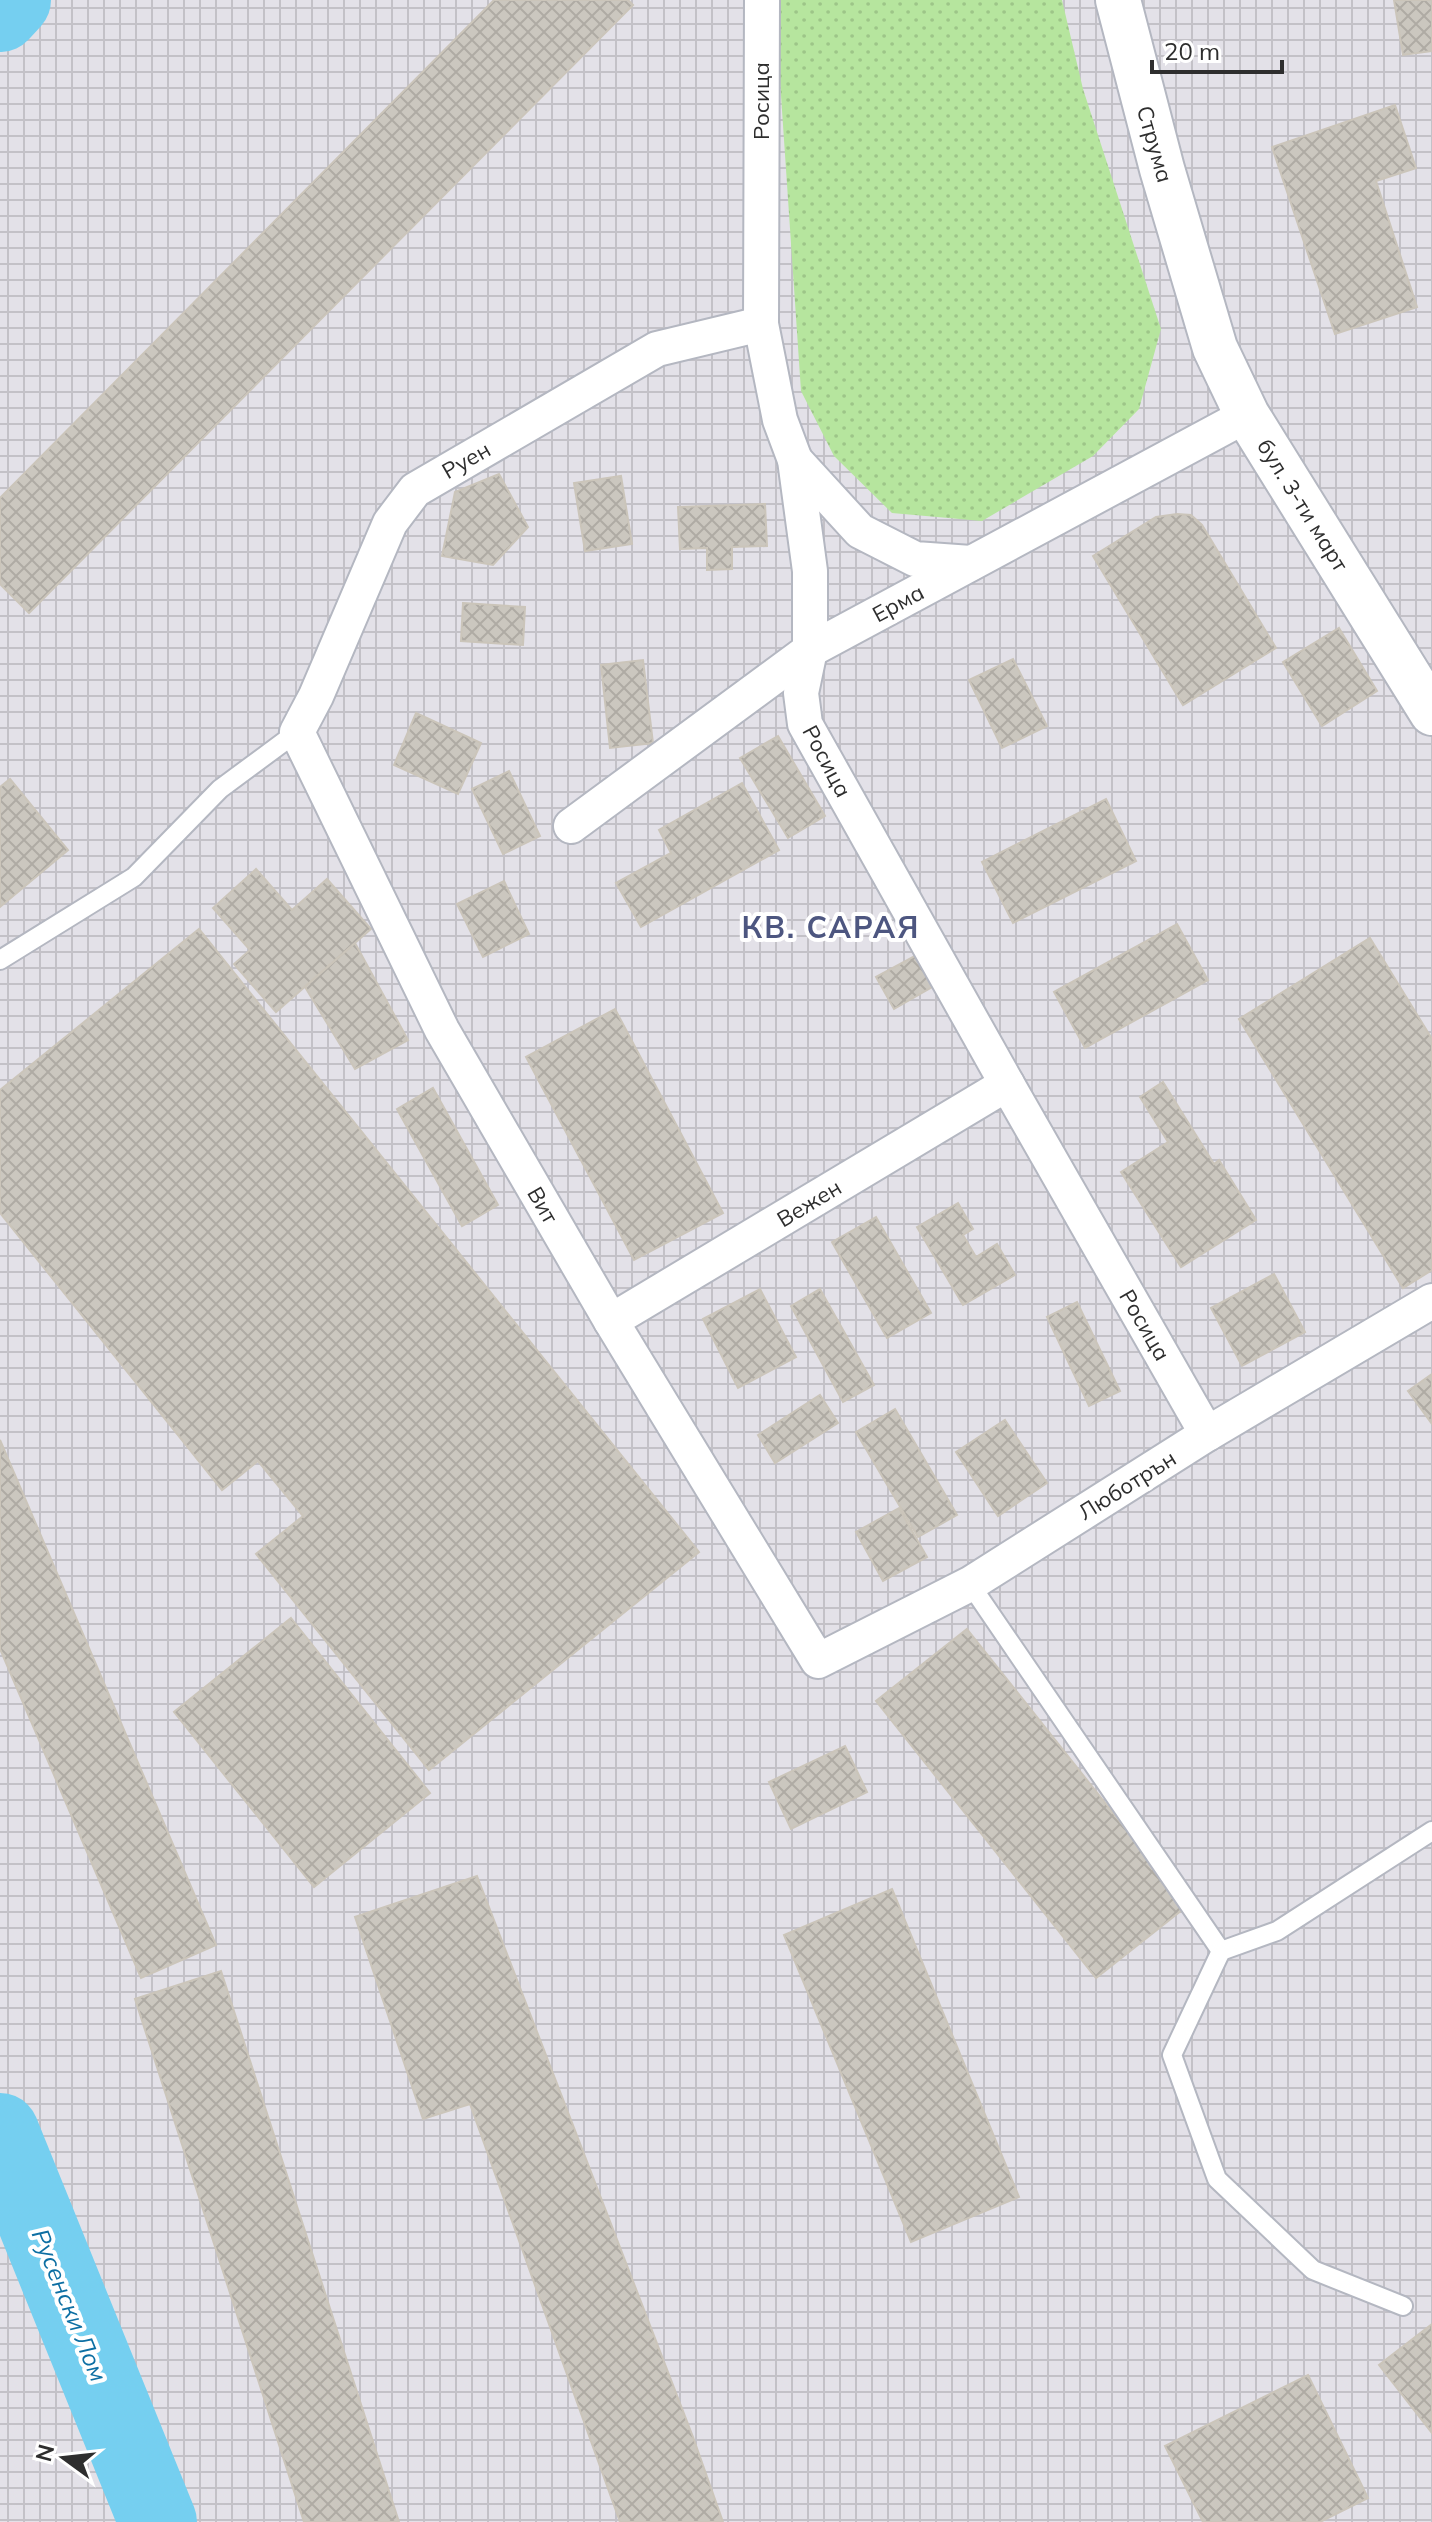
<svg xmlns="http://www.w3.org/2000/svg" width="1432" height="2522" viewBox="0 0 1432 2522" font-family="Mulish,sans-serif">
<style>
.industrial{fill:url(#industrial-grid)}
.park{fill:url(#park-dots)}
.lines{fill:none;stroke-linecap:round;stroke-linejoin:round}
.river{stroke:#75cff0;stroke-width:78}
.building{fill:url(#building-cross-hatch);stroke:#cbc5ba;stroke-width:2}
.service-casing{stroke:#b4b7c1;stroke-width:22}
.minor-casing{stroke:#b4b7c1;stroke-width:38}
.secondary-casing{stroke:#b4b7c1;stroke-width:48}
.service{stroke:#fff;stroke-width:18}
.minor{stroke:#fff;stroke-width:34}
.secondary{stroke:#fff;stroke-width:44}
.labels{text-anchor:middle;dominant-baseline:central;stroke-width:8;stroke-linejoin:round;paint-order:stroke}
.street-label{font-size:22px;fill:#2e2e2e;stroke:#fff}
.water-label{font-size:24px;font-style:italic;fill:#0d6fa3;stroke:#fff}
.district-label{font-size:30px;font-weight:bold;letter-spacing:2px;fill:#4d5680;stroke:#fff}
</style>
<defs>
<pattern id="industrial-grid" width="8" height="8" patternUnits="userSpaceOnUse" patternTransform="scale(2)"><rect width="8" height="8" fill="#e3e1e8"/><path d="M0 4h8M4 0v8" fill="none" stroke="#c3c1c7"/></pattern>
<pattern id="park-dots" width="8" height="8" patternUnits="userSpaceOnUse" patternTransform="scale(2)"><rect width="8" height="8" fill="#b6e59e"/><path d="M2 2h.1M6 6h.1" fill="none" stroke="#9dc588" stroke-width="1.8" stroke-linecap="round"/></pattern>
<pattern id="building-cross-hatch" width="8" height="8" patternUnits="userSpaceOnUse" patternTransform="scale(2)"><rect width="8" height="8" fill="#cbc7bf"/><path d="M0 0l8 8M0 8l8-8" fill="none" stroke="#afaba4"/></pattern>
</defs>
<rect width="100%" height="100%" fill="#efe9e1"/>
<rect class="industrial" x="0" y="0" width="1432" height="2522"/>
<path class="park" d="M780,0H1062L1083,89L1161,329L1139,409L1093,456L982,521L892,513L834,456L801,391L778,51Z"/>
<g class="lines">
<g class="river">
<path d="M0,13L12,0"/>
<path d="M0,2132L158,2522"/>
</g>
</g>
<g class="building">
<path d="M494,0H628L633,5L29,613L0,584V498Z"/>
<path d="M1394,0H1432V51L1403,55Z"/>
<path d="M1395,105L1416,168L1376,181L1417,307L1335,334L1272,147Z"/>
<path d="M499,474L528,527L493,565L442,556L455,492Z"/>
<path d="M621,476L632,544L585,551L574,483Z"/>
<path d="M765,504L767,546L732,547V569L707,570V548L680,549L678,507Z"/>
<path d="M1177,514L1191,515L1202,525L1276,648L1183,705L1093,556L1156,517Z"/>
<path d="M463,603L525,607L523,645L461,641Z"/>
<path d="M1339,628L1377,691L1322,726L1283,662Z"/>
<path d="M1013,659L1047,726L1002,748L969,680Z"/>
<path d="M643,660L653,743L610,748L601,665Z"/>
<path d="M416,713L481,743L458,794L394,765Z"/>
<path d="M778,736L825,816L788,838L740,758Z"/>
<path d="M509,771L540,836L503,854L472,789Z"/>
<path d="M10,779L68,850L0,907V787Z"/>
<path d="M742,783L779,850L641,927L616,883L671,853L659,830Z"/>
<path d="M1106,799L1136,861L1013,923L982,862Z"/>
<path d="M256,869L292,910L327,879L371,929L276,1012L234,964L250,950L213,908Z"/>
<path d="M504,881L529,934L483,957L457,904Z"/>
<path d="M1177,924L1208,980L1085,1048L1054,992Z"/>
<path d="M199,929L699,1552L429,1770L256,1554L303,1516L258,1461L222,1490L0,1213V1090Z"/>
<path d="M1370,938L1432,1039V1270L1403,1288L1239,1019Z"/>
<path d="M355,943L408,1040L355,1069L305,987Z"/>
<path d="M922,952L939,983L894,1009L876,977Z"/>
<path d="M615,1009L723,1213L634,1260L526,1057Z"/>
<path d="M1163,1082L1214,1164L1219,1160L1256,1220L1181,1267L1121,1172L1168,1142L1140,1097Z"/>
<path d="M433,1088L498,1205L462,1226L397,1109Z"/>
<path d="M958,1203L973,1229L963,1235L976,1257L997,1244L1015,1275L963,1305L917,1227Z"/>
<path d="M876,1217L931,1313L887,1338L832,1242Z"/>
<path d="M1274,1274L1305,1332L1242,1366L1211,1308Z"/>
<path d="M760,1289L796,1357L738,1388L703,1319Z"/>
<path d="M820,1289L874,1385L843,1402L791,1306Z"/>
<path d="M1077,1302L1120,1391L1089,1406L1047,1317Z"/>
<path d="M1432,1374V1424L1408,1391Z"/>
<path d="M820,1395L838,1423L775,1463L758,1435Z"/>
<path d="M895,1409L957,1515L918,1537L856,1432Z"/>
<path d="M1005,1420L1047,1483L998,1516L956,1452Z"/>
<path d="M0,1440L216,1945L141,1978L0,1649Z"/>
<path d="M899,1508L927,1557L883,1581L856,1532Z"/>
<path d="M291,1618L430,1793L314,1887L174,1712Z"/>
<path d="M967,1629L1187,1906L1096,1978L876,1701Z"/>
<path d="M845,1746L867,1792L791,1829L769,1782Z"/>
<path d="M477,1876L693,2437L723,2522H620L470,2104L423,2119L355,1917Z"/>
<path d="M892,1889L1019,2197L911,2242L784,1935Z"/>
<path d="M221,1971L399,2522H304L135,1999Z"/>
<path d="M1432,2324V2433L1379,2365Z"/>
<path d="M1308,2375L1368,2498L1320,2522H1203L1165,2446Z"/>
</g>
<g class="lines">
<defs>
<g id="service">
<path d="M0,960L134,877L220,789L297,732"/>
<path d="M970,1584L1221,1951L1172,2055L1217,2179L1313,2270L1403,2306"/>
<path d="M1221,1951L1277,1931L1432,1831"/>
</g>
<g id="minor">
<path d="M762,0L761,324L780,420L795,460L810,571V650L801,693L805,724L1007,1084L1207,1434"/>
<path d="M761,324L657,349L415,490L390,523L316,696L297,732L442,1030L611,1321L818,1661L970,1584L1207,1434L1432,1301"/>
<path d="M795,460L860,531L915,559L971,563"/>
<path d="M571,826L810,650L1247,415"/>
<path d="M611,1321L1007,1084"/>
</g>
<path id="secondary" d="M1118,0L1162,169L1215,348L1247,415L1432,713"/>
</defs>
<use href="#service" class="service-casing"/>
<use href="#minor" class="minor-casing"/>
<use href="#secondary" class="secondary-casing"/>
<use href="#service" class="service"/>
<use href="#minor" class="minor"/>
<use href="#secondary" class="secondary"/>
</g>
<g class="labels">
<g class="street-label">
<text transform="translate(761 101) rotate(-90)">Росица</text>
<text transform="translate(1155 144) rotate(74)">Струма</text>
<text transform="translate(466 460) rotate(-30)">Руен</text>
<text transform="translate(1303 505) rotate(58)">бул. 3-ти март</text>
<text transform="translate(898 603) rotate(-28)">Ерма</text>
<text transform="translate(827 761) rotate(62)">Росица</text>
<text transform="translate(809 1203) rotate(-31)">Вежен</text>
<text transform="translate(543 1205) rotate(60)">Вит</text>
<text transform="translate(1145 1325) rotate(60)">Росица</text>
<text transform="translate(1127 1485) rotate(-32)">Люботрън</text>
</g>
<g class="water-label">
<text transform="translate(70 2305) rotate(68)">Русенски Лом</text>
</g>
<g class="district-label">
<text x="831" y="927">КВ. САРАЯ</text>
</g>
</g>
<g transform="translate(64 2458) rotate(285)" stroke="#ffffff" stroke-width="6" paint-order="stroke">
<path d="M0-6L14 30L0 20L-14 30Z" fill="#2e2e2e"/>
<text y="-12" font-size="22" font-weight="bold" text-anchor="middle" fill="#2e2e2e">N</text>
</g>
<path d="M1152 60v12h130v-12" fill="none" stroke="#2e2e2e" stroke-width="4"/>
<text x="1164" y="60" font-size="24" fill="#2e2e2e" stroke="#ffffff" stroke-width="6" paint-order="stroke">20 m</text>
</svg>
